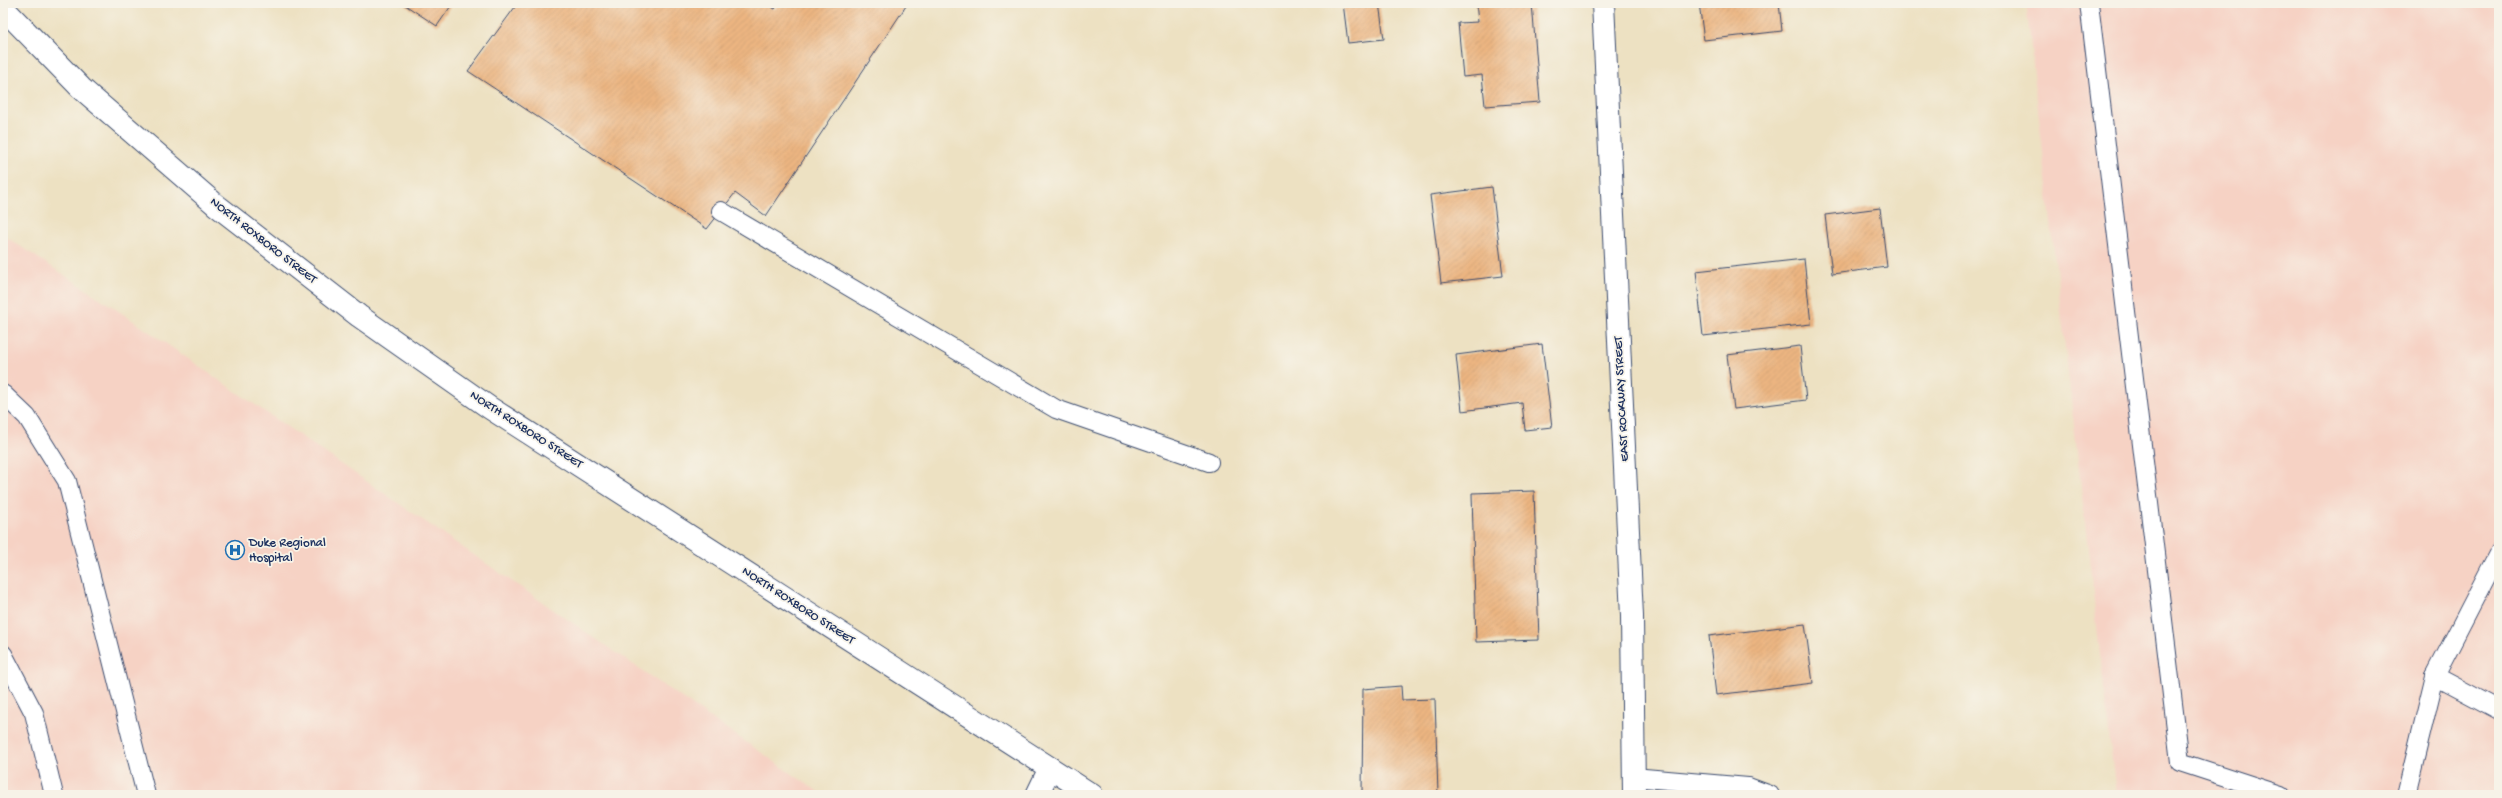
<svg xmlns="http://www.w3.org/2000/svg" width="2502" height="798" viewBox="0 0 2502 798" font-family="'Gochi Hand',sans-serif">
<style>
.built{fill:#f6d2c4}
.building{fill:url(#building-hatch)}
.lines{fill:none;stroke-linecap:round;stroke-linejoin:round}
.service-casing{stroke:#3a4a6d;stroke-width:20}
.minor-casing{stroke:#3a4a6d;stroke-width:24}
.tertiary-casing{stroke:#3a4a6d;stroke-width:24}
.primary-casing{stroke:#3a4a6d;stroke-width:24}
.service{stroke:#fff;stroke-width:18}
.minor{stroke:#fff;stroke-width:22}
.tertiary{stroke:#fff;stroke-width:22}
.primary{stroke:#fff;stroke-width:22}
.labels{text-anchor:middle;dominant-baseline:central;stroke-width:3.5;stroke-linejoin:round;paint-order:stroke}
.street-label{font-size:13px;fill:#1b2f5e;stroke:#f7f3e8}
.poi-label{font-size:13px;fill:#1b2f5e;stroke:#f7f3e8;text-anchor:start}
</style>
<defs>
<pattern id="building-hatch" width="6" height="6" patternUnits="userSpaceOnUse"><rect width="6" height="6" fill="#ecb581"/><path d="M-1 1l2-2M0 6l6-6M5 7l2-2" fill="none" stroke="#ca9c72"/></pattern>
</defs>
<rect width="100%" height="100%" fill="#f7f3e8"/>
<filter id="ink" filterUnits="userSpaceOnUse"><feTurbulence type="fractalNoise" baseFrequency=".025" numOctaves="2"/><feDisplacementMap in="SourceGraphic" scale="8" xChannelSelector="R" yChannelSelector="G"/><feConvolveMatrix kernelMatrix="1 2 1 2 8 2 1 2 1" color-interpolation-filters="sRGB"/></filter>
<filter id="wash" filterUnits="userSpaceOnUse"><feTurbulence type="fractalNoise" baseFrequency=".012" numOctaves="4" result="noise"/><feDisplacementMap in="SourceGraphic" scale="16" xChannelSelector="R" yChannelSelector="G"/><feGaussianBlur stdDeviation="0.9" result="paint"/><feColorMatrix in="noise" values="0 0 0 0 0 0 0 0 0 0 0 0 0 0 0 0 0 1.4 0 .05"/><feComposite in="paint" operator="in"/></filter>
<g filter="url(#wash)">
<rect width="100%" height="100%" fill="#ede1c2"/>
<g class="built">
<path d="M2026,3H2499V795H2116Z"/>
<path d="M3,235L110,305L823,795H3Z"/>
</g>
<g id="blocks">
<g class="building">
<path d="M402,3H453L437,26Z"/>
<path d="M518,3H765L775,9L779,3H908L766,216L735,193L707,229L468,71Z"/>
<path d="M1343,3H1379L1384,39L1348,43Z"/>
<path d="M1476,3H1532L1540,102L1485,106L1482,75L1463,77L1458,23L1478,22Z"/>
<path d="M1699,3H1779L1782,31L1704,40Z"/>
<path d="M1492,187L1503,276L1441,283L1430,195Z"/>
<path d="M1880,208L1887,267L1832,274L1825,215Z"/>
<path d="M1804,259L1811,324L1703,336L1696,271Z"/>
<path d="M1542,344L1552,427L1525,430L1522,403L1462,411L1456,355Z"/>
<path d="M1800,346L1806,400L1734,409L1727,355Z"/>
<path d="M1534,491L1539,640L1476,642L1472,493Z"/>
<path d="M1805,624L1813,683L1716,695L1709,636Z"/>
<path d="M1401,686L1402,700L1435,699L1438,795H1362L1363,689Z"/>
</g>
</g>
</g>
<g filter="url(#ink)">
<use href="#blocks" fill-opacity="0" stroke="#3a4a6d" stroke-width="1"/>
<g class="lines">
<defs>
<g id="service">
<path d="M2089,3L2180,762L2281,795"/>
<path d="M721,211L1056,409L1209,462"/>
<path d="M3,394L27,417L67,481L146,795"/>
<path d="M3,654L34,713L54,795"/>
<path d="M2435,676L2499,710"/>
<path d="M1633,777L1748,787V795"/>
<path d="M1748,787L1770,795"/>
<path d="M2406,795L2435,676L2499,552"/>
</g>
<path id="minor" d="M1603,3L1632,616L1634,795"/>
<path id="tertiary" d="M1037,795L1050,768"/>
<path id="primary" d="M3,8L81,88L216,205L359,316L490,408L1092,795"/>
</defs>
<use href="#service" class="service-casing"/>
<use href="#minor" class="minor-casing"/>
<use href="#tertiary" class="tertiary-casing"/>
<use href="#primary" class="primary-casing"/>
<use href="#service" class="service"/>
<use href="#minor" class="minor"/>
<use href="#tertiary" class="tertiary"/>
<use href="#primary" class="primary"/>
</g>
</g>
<defs>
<symbol id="hospital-ring" viewBox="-11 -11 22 22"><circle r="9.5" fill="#f7f3e8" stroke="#1f6fb2" stroke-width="1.5"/><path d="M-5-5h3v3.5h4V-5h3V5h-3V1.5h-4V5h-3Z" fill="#1f6fb2"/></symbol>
</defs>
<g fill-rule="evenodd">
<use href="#hospital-ring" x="224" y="539" width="22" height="22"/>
</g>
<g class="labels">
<g class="street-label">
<text transform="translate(263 241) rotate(38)">NORTH ROXBORO STREET</text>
<text transform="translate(1622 399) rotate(-93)">EAST ROCKWAY STREET</text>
<text transform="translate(526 430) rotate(33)">NORTH ROXBORO STREET</text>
<text transform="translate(798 606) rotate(33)">NORTH ROXBORO STREET</text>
</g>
<g class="poi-label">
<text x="249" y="543">Duke Regional<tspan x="249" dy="15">Hospital</tspan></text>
</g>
</g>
<rect width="2502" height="798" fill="none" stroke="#f7f3e8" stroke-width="16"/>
</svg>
